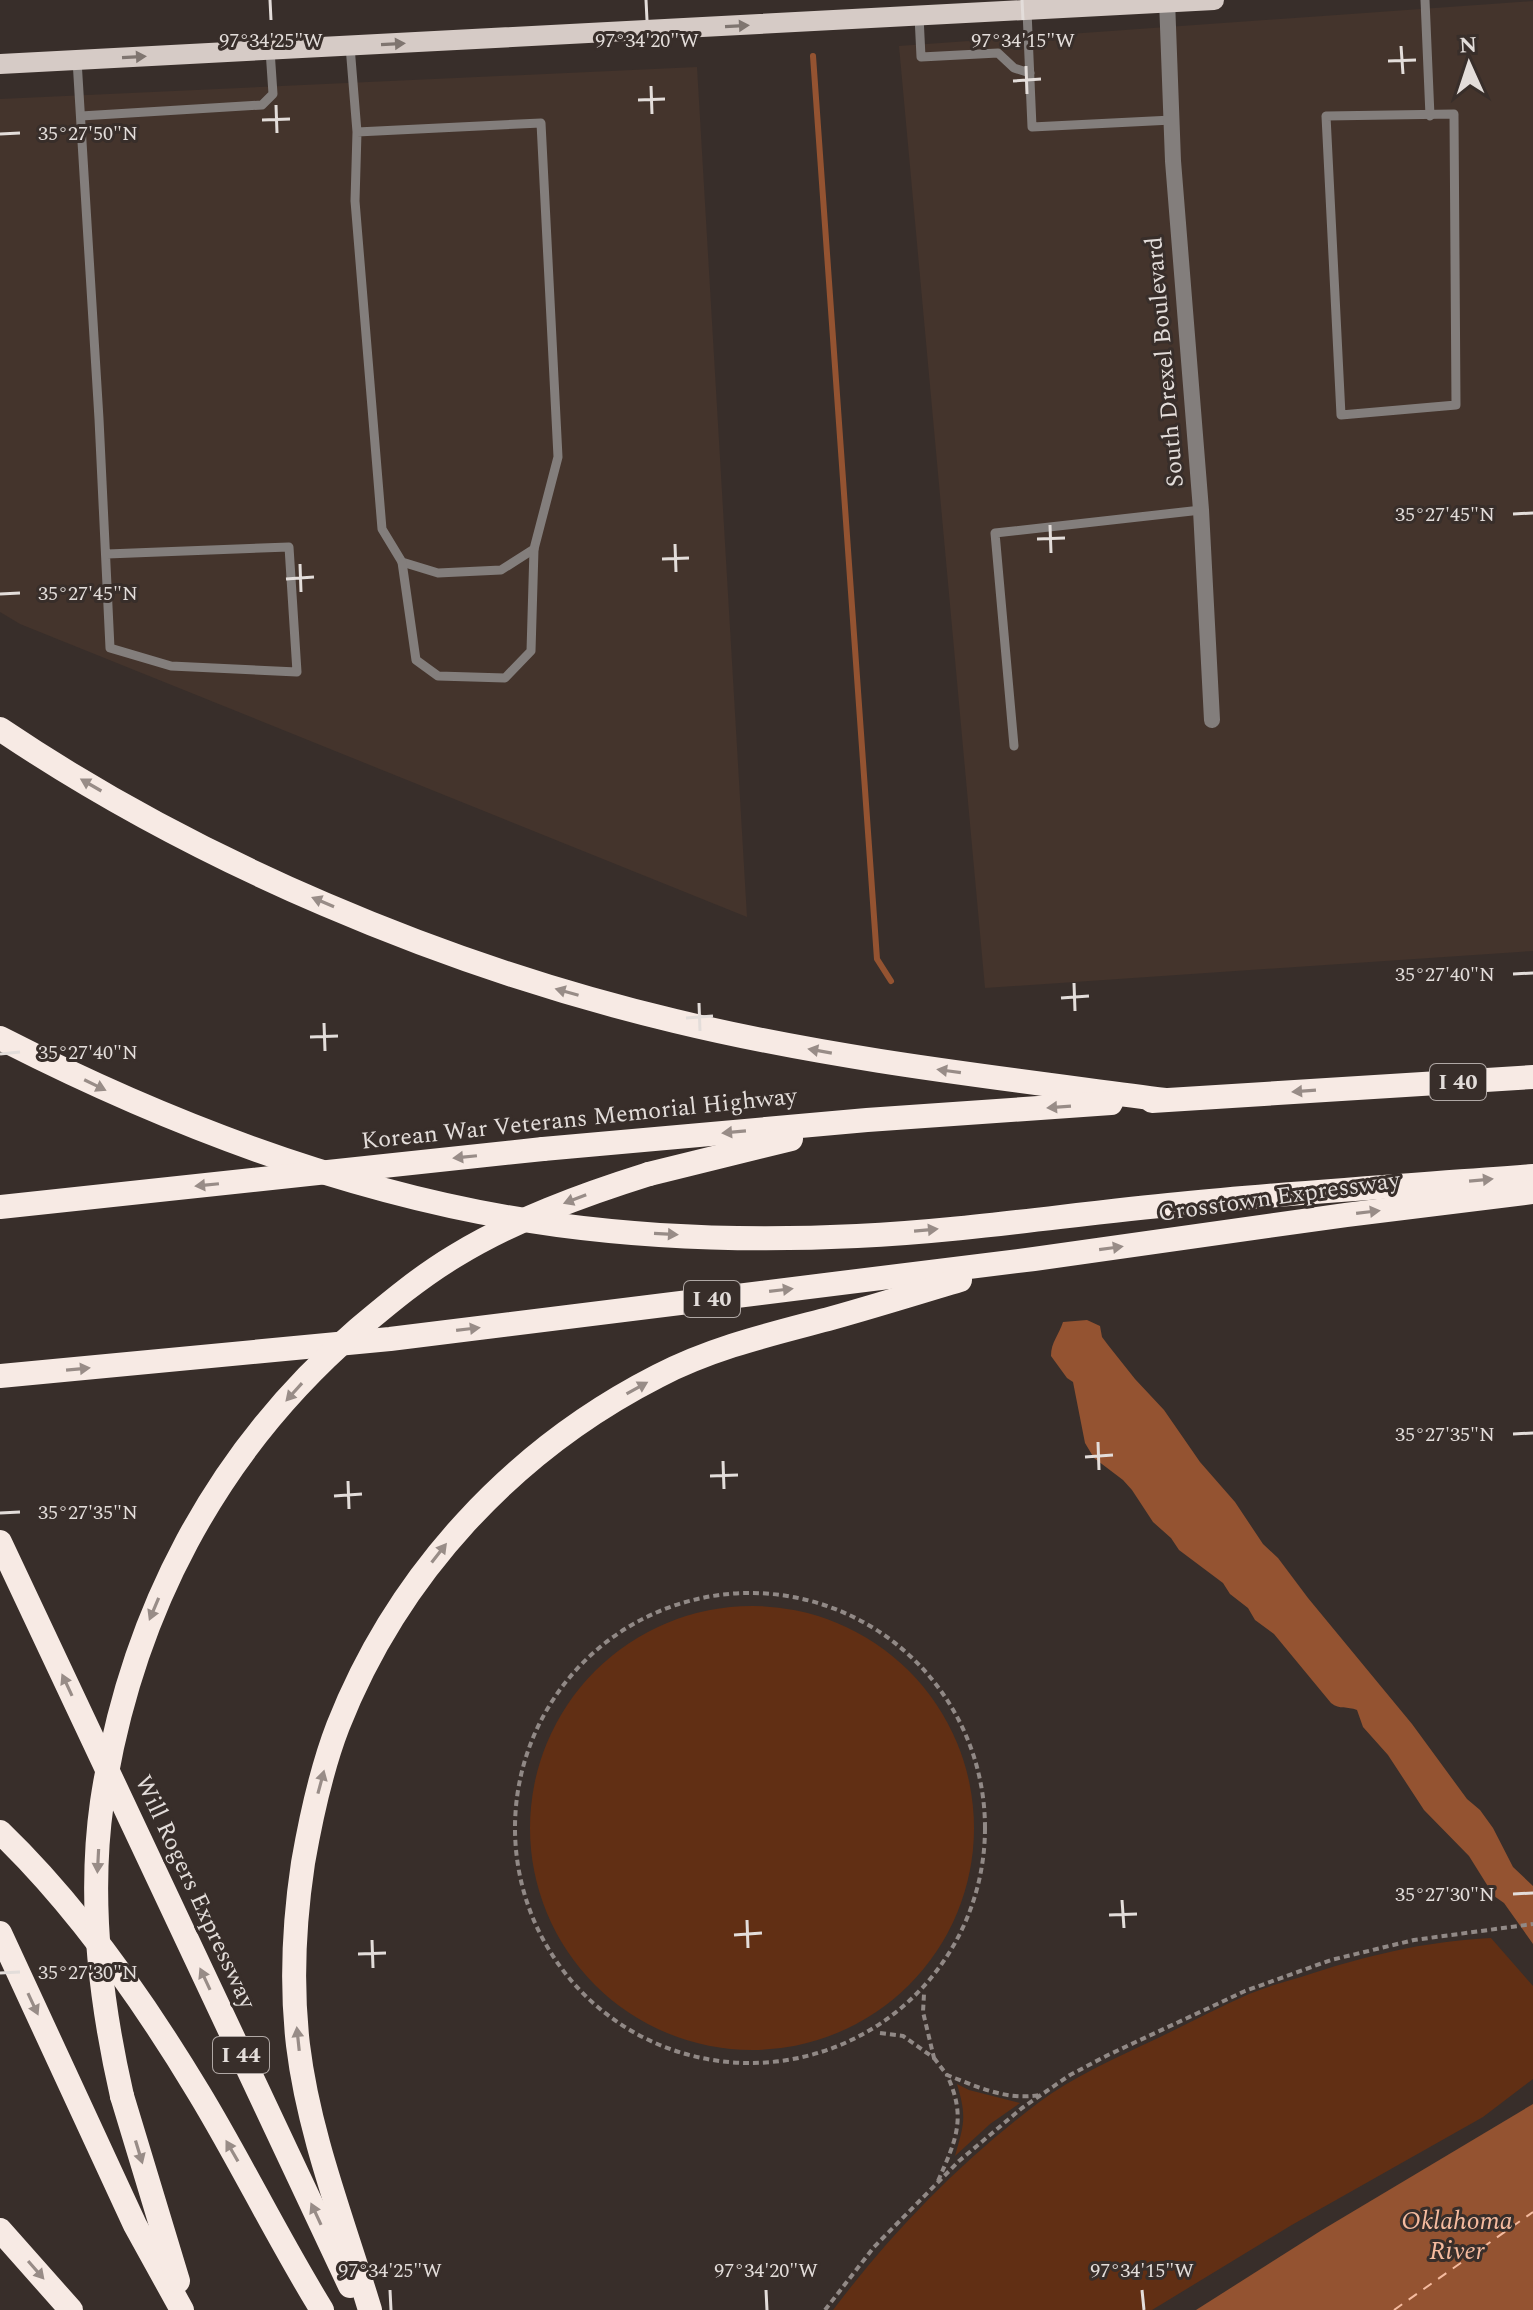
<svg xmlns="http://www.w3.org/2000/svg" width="1533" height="2310" viewBox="0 0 1533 2310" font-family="Spectral,serif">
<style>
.built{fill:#44342c}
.green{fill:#612f14}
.water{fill:#945331}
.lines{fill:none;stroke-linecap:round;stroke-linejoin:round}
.stream{stroke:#945331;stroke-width:6}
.ferry{stroke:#f5bb9f;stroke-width:2;stroke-dasharray:10 8;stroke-linecap:butt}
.path{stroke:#918986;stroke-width:4;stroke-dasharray:6 4;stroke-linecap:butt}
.lane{stroke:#837e7c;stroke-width:9}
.street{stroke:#837e7c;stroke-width:16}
.primary{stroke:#d6cbc6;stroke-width:20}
.highway{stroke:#f7eae4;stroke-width:24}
.highway-bridge{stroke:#f7eae4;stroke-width:24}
.oneway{fill:#7f7570}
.oneway2{fill:#988c87}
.ticks{fill:none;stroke:#e3ddda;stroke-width:3}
.labels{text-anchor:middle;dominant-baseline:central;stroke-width:6;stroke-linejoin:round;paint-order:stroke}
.shield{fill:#382e2a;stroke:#b0a8a5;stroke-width:2}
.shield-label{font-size:22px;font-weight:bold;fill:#e3ddda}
.street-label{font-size:24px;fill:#e3ddda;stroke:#382e2a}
.water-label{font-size:26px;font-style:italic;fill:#f5bb9f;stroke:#382e2a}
.ticks-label{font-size:20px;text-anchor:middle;fill:#e3ddda;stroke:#382e2a;stroke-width:6;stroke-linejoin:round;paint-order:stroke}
</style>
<rect width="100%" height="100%" fill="#382e2a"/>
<g class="built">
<path d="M1533,1V951L985,988L899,46Z"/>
<path d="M697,67L747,917L20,624L0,612V99Z"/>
</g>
<g class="green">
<circle cx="752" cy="1828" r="222"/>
<path d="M1491,1938L1533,1986V2079L1483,2117L1290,2226L1152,2310H833C892,2232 960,2162 1038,2103C1074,2076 1116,2058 1156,2039C1187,2024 1218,2008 1249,1994C1266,1987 1284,1982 1301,1977C1364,1956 1426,1941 1491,1938Z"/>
<path d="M957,2084L969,2090L1020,2103L990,2124L955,2156C964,2124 967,2117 957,2084Z"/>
</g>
<g class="water">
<path d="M1087,1320L1100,1326L1102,1337L1108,1345L1135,1379L1164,1410L1200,1462L1235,1502L1263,1544L1278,1558L1308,1598L1412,1724L1467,1799L1480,1810L1493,1828L1513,1867L1533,1886V1944L1504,1903L1494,1896L1469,1856L1424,1810L1388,1755L1363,1727L1357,1710C1347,1706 1340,1710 1331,1703L1274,1634L1255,1620L1248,1608L1230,1594L1223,1583L1179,1550L1171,1538L1153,1522L1132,1490L1123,1480L1094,1458L1085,1443L1073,1382L1067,1378L1051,1356C1051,1342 1059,1335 1063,1322Z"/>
<path d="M1533,2104V2310H1196L1322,2230Z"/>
</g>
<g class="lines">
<path class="stream" d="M813,56L877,959L891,981"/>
<path class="ferry" d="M1394,2310L1533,2212"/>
<g class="path">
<circle cx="750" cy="1828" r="235"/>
<path d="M880,2033L903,2036L934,2058L923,2012L924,1994"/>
<path d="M934,2058L947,2075"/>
<path d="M938,2181C956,2140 967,2118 947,2075C975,2086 1007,2101 1039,2095"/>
<path d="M825,2310L874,2247L959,2161L1022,2108L1070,2075L1108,2055L1245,1991L1331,1960L1414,1940L1533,1924"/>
</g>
<g class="lane">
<path d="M1425,0L1430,116"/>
<path d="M1027,11L1032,127L1172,120"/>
<path d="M919,16L921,57L998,53L1014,68L1030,73"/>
<path d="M350,46L357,132L541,123L558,457L534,549L501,570L438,573L402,562L382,529L355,201L357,132"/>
<path d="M77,60L99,419L110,648L171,666L297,672L289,547L107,554"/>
<path d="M1454,114L1456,405L1341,415L1326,116Z"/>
<path d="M81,116L262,105L273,94L270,50"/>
<path d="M402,562L416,660L438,676L505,678L531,651L534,549"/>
<path d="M1014,746L995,533L1201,510"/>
</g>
<path class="street" d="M1167,0L1173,161L1201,510L1212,720"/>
<path class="primary" d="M0,64L1214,0"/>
<g class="highway">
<path d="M0,729C197,862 444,966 675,1021C836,1060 1001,1078 1165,1100"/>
<path d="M0,1038C174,1127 364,1199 558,1225C656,1238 759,1241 857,1236C965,1231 1072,1214 1179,1204C1297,1192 1415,1185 1533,1176"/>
<path d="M1152,1101L1533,1077"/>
<path d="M543,1149L867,1120L1111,1103"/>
<path d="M649,1174L791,1139"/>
<path d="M0,1376L390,1339L1034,1259L1346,1215L1533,1192"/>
<path d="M0,1542L350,2286"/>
<path d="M0,1832C78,1907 143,2000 199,2093C242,2164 278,2239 322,2310"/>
<path d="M0,1933L135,2225L182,2310"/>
<path d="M122,2096L178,2281"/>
<path d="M0,2230L71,2310"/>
<path d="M370,2310C344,2223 309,2136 298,2045C291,1985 294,1923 303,1863C311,1817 321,1770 338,1726C398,1574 513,1450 658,1376C714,1347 772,1334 832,1318C875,1306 917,1293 960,1280"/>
</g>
<g class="highway-bridge">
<path d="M0,1207L543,1149"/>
<path d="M122,2096C100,2000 88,1900 102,1802C130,1616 215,1452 358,1329C389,1303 420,1277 455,1256C514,1220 582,1195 649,1174"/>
</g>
</g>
<defs><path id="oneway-solid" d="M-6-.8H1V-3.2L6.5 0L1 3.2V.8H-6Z" transform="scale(2)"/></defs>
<g class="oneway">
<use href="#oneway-solid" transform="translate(737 26) rotate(-3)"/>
<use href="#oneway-solid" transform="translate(393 44) rotate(-3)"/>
<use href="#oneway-solid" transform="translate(134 57) rotate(-3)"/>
</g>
<g class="oneway2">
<use href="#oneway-solid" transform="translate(91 785) rotate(-150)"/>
<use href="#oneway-solid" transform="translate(323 902) rotate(-157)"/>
<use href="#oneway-solid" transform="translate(567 992) rotate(-164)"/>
<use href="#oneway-solid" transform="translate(820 1051) rotate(-170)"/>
<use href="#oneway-solid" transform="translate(949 1071) rotate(-172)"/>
<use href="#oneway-solid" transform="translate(95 1085) rotate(26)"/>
<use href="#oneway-solid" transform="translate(1304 1091) rotate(176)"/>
<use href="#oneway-solid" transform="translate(1059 1107) rotate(176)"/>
<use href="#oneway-solid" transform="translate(734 1132) rotate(175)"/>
<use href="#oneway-solid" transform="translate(465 1157) rotate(174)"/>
<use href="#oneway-solid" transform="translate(1481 1180) rotate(-5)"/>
<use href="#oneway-solid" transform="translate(207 1185) rotate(174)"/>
<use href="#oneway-solid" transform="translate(575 1199) rotate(159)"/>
<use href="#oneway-solid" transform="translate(1368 1212) rotate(-7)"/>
<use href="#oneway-solid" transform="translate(926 1230) rotate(-5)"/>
<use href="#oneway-solid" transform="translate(666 1234) rotate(3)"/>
<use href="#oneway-solid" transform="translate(1111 1248) rotate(-8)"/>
<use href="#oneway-solid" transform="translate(781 1290) rotate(-7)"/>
<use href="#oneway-solid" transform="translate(468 1329) rotate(-7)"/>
<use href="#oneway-solid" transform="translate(78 1369) rotate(-5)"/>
<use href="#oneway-solid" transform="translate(637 1388) rotate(-29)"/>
<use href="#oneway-solid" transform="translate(294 1392) rotate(132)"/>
<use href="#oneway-solid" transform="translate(439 1553) rotate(-52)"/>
<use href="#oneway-solid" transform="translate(154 1609) rotate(113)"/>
<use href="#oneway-solid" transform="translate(67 1685) rotate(-115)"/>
<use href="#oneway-solid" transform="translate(321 1782) rotate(-75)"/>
<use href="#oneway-solid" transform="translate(98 1861) rotate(93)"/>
<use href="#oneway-solid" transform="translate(205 1979) rotate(-115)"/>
<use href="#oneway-solid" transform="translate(33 2004) rotate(65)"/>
<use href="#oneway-solid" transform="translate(298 2039) rotate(-96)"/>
<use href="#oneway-solid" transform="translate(232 2151) rotate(-120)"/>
<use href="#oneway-solid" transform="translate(139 2152) rotate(73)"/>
<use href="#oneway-solid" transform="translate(316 2214) rotate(-115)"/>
<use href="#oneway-solid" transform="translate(36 2270) rotate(49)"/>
</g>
<path class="ticks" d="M270,0L271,20M646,0L647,20M1022,0L1023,20M1401,46L1403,74M1388,61L1416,60M1026,66L1027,94M1013,81L1041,79M651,86L652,114M638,100L665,99M276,105L277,133M262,120L290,119M0,134L20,133M1513,514L1533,513M1050,525L1051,553M1037,539L1065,538M675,544L676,572M662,559L689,558M300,564L301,592M286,579L314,577M0,594L20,593M1513,974L1533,973M1074,983L1075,1011M1061,998L1089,996M699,1003L700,1031M686,1018L713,1016M324,1023L325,1051M310,1037L338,1036M0,1054L20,1052M1513,1434L1533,1433M1098,1442L1099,1470M1085,1457L1113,1455M723,1461L724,1489M710,1476L738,1475M348,1481L349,1509M334,1496L362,1494M0,1513L20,1512M1513,1894L1533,1893M1122,1900L1124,1928M1109,1915L1137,1914M747,1920L748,1948M734,1935L762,1933M372,1940L373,1968M358,1954L386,1953M0,1973L20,1972M390,2290L391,2310M766,2290L767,2310M1142,2290L1144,2310"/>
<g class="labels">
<g class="shield">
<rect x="1430" y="1064" width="56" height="36" rx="6"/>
<rect x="684" y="1281" width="56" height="36" rx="6"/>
<rect x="213" y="2037" width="56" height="36" rx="6"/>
</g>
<g class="shield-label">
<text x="1458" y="1082">I 40</text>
<text x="712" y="1299">I 40</text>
<text x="241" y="2055">I 44</text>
</g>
<g class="street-label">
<text transform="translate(1165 362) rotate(-95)">South Drexel Boulevard</text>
<text transform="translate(579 1119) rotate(-6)">Korean War Veterans Memorial Highway</text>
<text transform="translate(1279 1197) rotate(-8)">Crosstown Expressway</text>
<text transform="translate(195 1892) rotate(65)">Will Rogers Expressway</text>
</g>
<g class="water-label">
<text x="1457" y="2221">Oklahoma<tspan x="1457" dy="30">River</tspan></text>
</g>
</g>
<g class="ticks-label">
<text x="271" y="47">97°34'25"W</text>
<text x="647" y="47">97°34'20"W</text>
<text x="1023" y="47">97°34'15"W</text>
<text x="88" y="140">35°27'50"N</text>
<text x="1445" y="521">35°27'45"N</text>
<text x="88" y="600">35°27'45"N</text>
<text x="1445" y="981">35°27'40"N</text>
<text x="88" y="1059">35°27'40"N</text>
<text x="1445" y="1441">35°27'35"N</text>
<text x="88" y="1519">35°27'35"N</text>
<text x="1445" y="1901">35°27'30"N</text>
<text x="88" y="1979">35°27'30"N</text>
<text x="390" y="2277">97°34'25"W</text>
<text x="766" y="2277">97°34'20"W</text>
<text x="1142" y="2277">97°34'15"W</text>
</g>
<g transform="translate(1469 64) rotate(357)" stroke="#382e2a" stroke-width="6" paint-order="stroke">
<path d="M0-6L14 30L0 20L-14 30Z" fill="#e3ddda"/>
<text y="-12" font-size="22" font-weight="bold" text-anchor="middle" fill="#e3ddda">N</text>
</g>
</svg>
